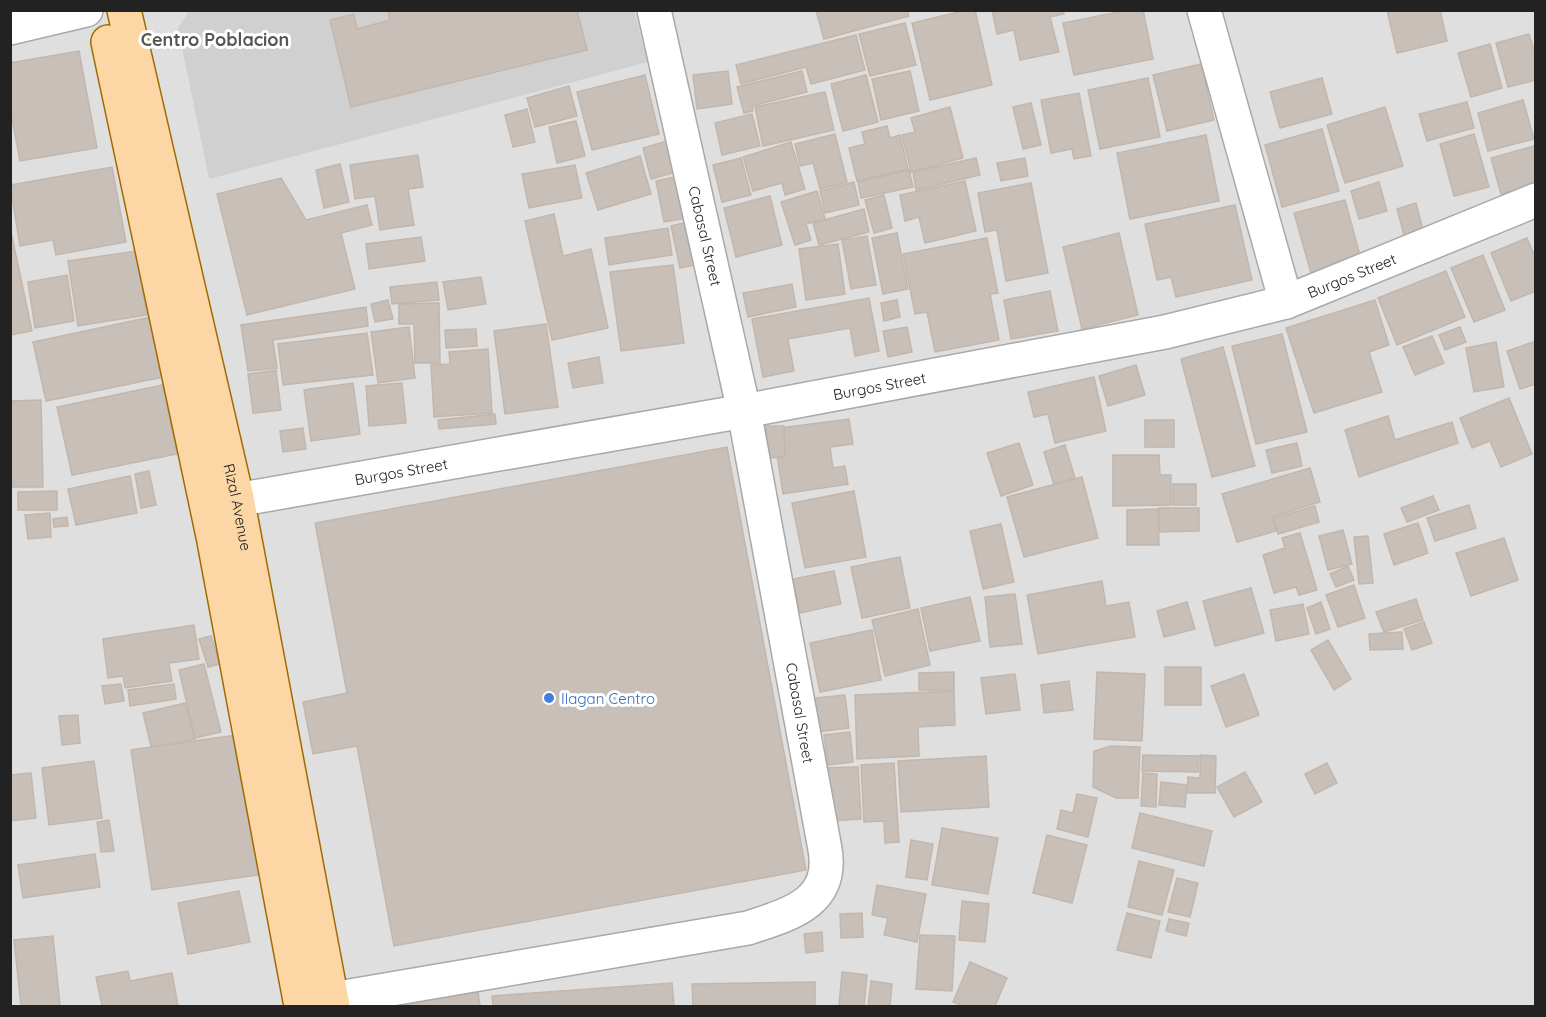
<svg xmlns="http://www.w3.org/2000/svg" width="1546" height="1017" viewBox="0 0 1546 1017" font-family="Quicksand,sans-serif">
<style>
.residential{fill:#e0dfdf}
.religious{fill:#d0d0d0}
.building{fill:#c7bfb8;stroke:#c4b6ab;stroke-width:1.5}
.lines{fill:none;stroke-linecap:round;stroke-linejoin:round}
.minor-casing{stroke:#a9a9a9;stroke-width:36}
.major-casing{stroke:#a06b00;stroke-width:36}
.minor{stroke:#fff;stroke-width:33}
.major{stroke:#fcd6a4;stroke-width:33}
.shop-dot{fill:#3f7fe0;stroke:#fff;stroke-width:2}
.labels{text-anchor:middle;dominant-baseline:central;stroke-width:6;stroke-linejoin:round;paint-order:stroke}
.street-label{font-size:15px;fill:#222;stroke:#fff}
.shop-label{font-size:15px;fill:#366cbe;stroke:#fff;text-anchor:start}
.quarter-label{font-size:18px;font-weight:bold;fill:#555;stroke:#fff}
</style>
<rect width="100%" height="100%" fill="#f2efe9"/>
<rect class="residential" x="11" y="11" width="1524" height="995"/>
<path class="religious" d="M190,10L634,11L648,62L209,179L178,28Z"/>
<g class="building">
<path d="M388,10H577L587,50L351,107L330,20L354,14L357,29L390,20Z"/>
<path d="M816,10H907L909,16L824,39Z"/>
<path d="M967,10H975L992,85L930,100L912,23Z"/>
<path d="M992,10H1063L1064,14L1050,17L1059,52L1020,60L1014,30L997,34Z"/>
<path d="M1128,10H1143L1153,59L1074,75L1063,23Z"/>
<path d="M1387,10H1440L1447,41L1397,53Z"/>
<path d="M905,23L916,65L870,76L859,34Z"/>
<path d="M1529,34L1536,56V80L1508,87L1496,43Z"/>
<path d="M856,35L865,70L811,84L806,67L741,84L736,65Z"/>
<path d="M1490,44L1502,88L1471,97L1458,53Z"/>
<path d="M79,51L97,148L20,161L10,108V63Z"/>
<path d="M1201,64L1214,120L1167,131L1153,75Z"/>
<path d="M728,71L732,104L697,109L693,75Z"/>
<path d="M802,71L807,92L752,106L753,111L744,113L737,87Z"/>
<path d="M910,71L919,111L881,120L872,79Z"/>
<path d="M645,75L659,134L592,150L577,92Z"/>
<path d="M866,75L878,122L843,131L831,84Z"/>
<path d="M1148,78L1160,137L1100,149L1088,90Z"/>
<path d="M1322,78L1332,114L1280,128L1270,92Z"/>
<path d="M569,86L577,116L535,127L527,98Z"/>
<path d="M825,92L834,130L763,146L755,107Z"/>
<path d="M1079,93L1091,156L1074,159L1072,149L1051,153L1041,100Z"/>
<path d="M1523,100L1534,139L1488,151L1478,113Z"/>
<path d="M1467,102L1474,128L1427,141L1419,114Z"/>
<path d="M1031,103L1041,145L1023,149L1013,107Z"/>
<path d="M950,107L963,158L911,172L902,135L915,132L911,118Z"/>
<path d="M1385,107L1403,166L1345,183L1327,125Z"/>
<path d="M527,109L535,142L513,147L505,115Z"/>
<path d="M752,114L760,146L722,155L715,123Z"/>
<path d="M576,121L585,156L557,163L549,127Z"/>
<path d="M887,126L890,138L900,135L908,169L857,181L849,148L865,144L862,132Z"/>
<path d="M1322,129L1339,191L1282,207L1265,145Z"/>
<path d="M835,134L847,182L820,189L813,163L800,166L795,144Z"/>
<path d="M1474,134L1489,187L1454,196L1440,144Z"/>
<path d="M1206,135L1219,201L1130,219L1117,153Z"/>
<path d="M667,141L676,172L651,179L643,148Z"/>
<path d="M791,142L805,189L785,195L782,183L753,191L743,157Z"/>
<path d="M1534,146L1536,185L1501,194L1491,158Z"/>
<path d="M418,155L423,187L408,189L414,225L380,230L375,196L355,199L350,165Z"/>
<path d="M640,156L651,194L598,210L586,173Z"/>
<path d="M741,158L751,195L722,202L713,165Z"/>
<path d="M976,158L980,175L916,190L913,172Z"/>
<path d="M1025,158L1028,176L1001,181L997,163Z"/>
<path d="M340,164L349,202L324,208L316,170Z"/>
<path d="M575,165L582,198L529,208L522,174Z"/>
<path d="M112,167L126,242L56,255L53,240L20,246L10,185Z"/>
<path d="M909,170L913,187L861,198L858,182Z"/>
<path d="M675,177L683,219L664,222L656,181Z"/>
<path d="M281,178L306,220L367,205L372,225L341,233L355,289L247,315L217,194Z"/>
<path d="M965,181L976,231L925,243L919,217L905,221L900,195Z"/>
<path d="M854,182L859,205L825,213L820,191Z"/>
<path d="M1379,182L1387,211L1359,219L1351,191Z"/>
<path d="M1031,183L1048,273L1006,281L997,230L985,232L978,193Z"/>
<path d="M817,191L825,219L806,224L811,240L795,245L781,202Z"/>
<path d="M884,195L892,228L874,233L865,200Z"/>
<path d="M770,196L782,245L736,257L724,208Z"/>
<path d="M1345,200L1361,259L1311,273L1294,213Z"/>
<path d="M1416,203L1423,230L1404,235L1397,209Z"/>
<path d="M1235,205L1252,280L1176,297L1171,277L1157,280L1145,224Z"/>
<path d="M864,209L869,232L819,245L813,223Z"/>
<path d="M554,214L563,256L591,249L608,328L552,340L525,221Z"/>
<path d="M691,221L700,264L680,268L671,226Z"/>
<path d="M10,227L32,331L10,335Z"/>
<path d="M668,228L672,255L609,265L605,238Z"/>
<path d="M897,233L908,289L883,294L872,238Z"/>
<path d="M1119,233L1138,315L1082,329L1063,247Z"/>
<path d="M867,236L876,285L851,289L842,240Z"/>
<path d="M421,237L425,261L369,269L366,244Z"/>
<path d="M987,238L998,293L990,294L999,340L935,352L927,312L915,314L903,254Z"/>
<path d="M1527,238L1536,259V291L1511,301L1491,253Z"/>
<path d="M838,244L845,294L806,300L799,249Z"/>
<path d="M137,251L147,315L78,326L68,261Z"/>
<path d="M1483,255L1505,310L1474,322L1451,268Z"/>
<path d="M673,265L684,343L621,351L610,272Z"/>
<path d="M1446,271L1465,317L1397,345L1378,298Z"/>
<path d="M67,275L74,321L35,328L28,282Z"/>
<path d="M481,277L486,304L448,310L443,282Z"/>
<path d="M437,282L439,300L392,304L390,287Z"/>
<path d="M792,284L796,307L748,317L743,293Z"/>
<path d="M1050,291L1058,331L1011,339L1004,300Z"/>
<path d="M869,298L879,351L855,356L850,328L788,339L794,371L763,377L752,319Z"/>
<path d="M388,300L393,319L375,322L371,304Z"/>
<path d="M897,300L900,317L884,321L881,303Z"/>
<path d="M1375,300L1389,345L1369,352L1382,392L1314,413L1286,328Z"/>
<path d="M439,303L440,363H415L414,324H399V304Z"/>
<path d="M366,307L368,326L273,340L277,368L248,371L241,325Z"/>
<path d="M151,317L164,377L46,401L33,342Z"/>
<path d="M546,324L558,407L505,414L494,331Z"/>
<path d="M409,327L415,378L378,383L371,332Z"/>
<path d="M907,327L912,352L888,357L883,331Z"/>
<path d="M1460,327L1466,342L1445,350L1439,335Z"/>
<path d="M476,329L477,346L446,348L445,330Z"/>
<path d="M367,333L373,375L283,385L278,344Z"/>
<path d="M1282,334L1307,432L1256,444L1232,346Z"/>
<path d="M1432,336L1444,363L1415,375L1403,347Z"/>
<path d="M1536,341V384L1520,389L1507,351Z"/>
<path d="M1496,342L1504,387L1474,392L1466,348Z"/>
<path d="M1223,347L1255,466L1212,477L1181,359Z"/>
<path d="M488,349L492,413L434,417L431,365L450,364L449,352Z"/>
<path d="M599,357L603,383L573,388L568,363Z"/>
<path d="M1136,365L1145,395L1108,406L1099,376Z"/>
<path d="M276,370L281,410L253,413L248,374Z"/>
<path d="M1094,377L1106,431L1055,443L1048,414L1034,417L1028,392Z"/>
<path d="M353,383L360,434L311,441L304,390Z"/>
<path d="M402,383L406,423L369,426L366,386Z"/>
<path d="M163,385L177,454L72,475L57,407Z"/>
<path d="M1509,398L1532,454L1501,467L1490,441L1472,448L1460,418Z"/>
<path d="M41,400L43,487H10V401Z"/>
<path d="M495,414L496,424L439,429L438,420Z"/>
<path d="M1388,416L1395,440L1452,422L1458,443L1359,477L1345,430Z"/>
<path d="M849,419L853,444L830,447L833,468L845,466L848,484L783,494L773,429Z"/>
<rect x="1145" y="420" width="29" height="27"/>
<path d="M766,426H784L785,457L768,458Z"/>
<path d="M303,428L306,449L283,452L280,431Z"/>
<path d="M1019,443L1033,485L1001,496L987,453Z"/>
<path d="M1297,443L1302,466L1272,473L1266,450Z"/>
<path d="M1065,445L1075,478L1054,485L1044,452Z"/>
<path d="M727,447L806,870L394,946L357,746L313,754L303,702L347,693L315,523Z"/>
<path d="M1113,455H1159L1160,475H1171V505L1113,506Z"/>
<path d="M1310,468L1320,502L1272,517L1276,531L1237,542L1222,494Z"/>
<path d="M149,471L156,505L141,508L135,474Z"/>
<path d="M130,476L137,513L76,525L68,489Z"/>
<path d="M1082,477L1098,538L1024,557L1007,497Z"/>
<rect x="1173" y="484" width="23" height="21"/>
<path d="M57,491V510H18V492Z"/>
<path d="M854,491L866,557L805,568L792,503Z"/>
<path d="M1433,496L1439,510L1407,522L1401,508Z"/>
<path d="M1469,505L1476,528L1435,541L1427,518Z"/>
<path d="M1315,506L1319,522L1278,534L1274,518Z"/>
<path d="M1159,508H1199V531L1159,532Z"/>
<path d="M1158,509L1159,545H1127V510Z"/>
<path d="M50,513L51,537L28,539L25,515Z"/>
<path d="M67,517L68,526L54,527L53,519Z"/>
<path d="M1418,523L1428,553L1394,565L1384,534Z"/>
<path d="M1001,524L1014,582L983,589L970,531Z"/>
<path d="M1343,530L1352,564L1328,570L1319,536Z"/>
<path d="M1300,533L1317,590L1299,595L1296,587L1274,593L1263,555L1285,548L1282,538Z"/>
<path d="M1368,536L1373,583L1359,584L1354,537Z"/>
<path d="M1504,538L1518,580L1471,596L1456,553Z"/>
<path d="M900,557L910,608L862,618L851,567Z"/>
<path d="M1348,566L1354,580L1336,587L1330,574Z"/>
<path d="M834,571L841,604L800,613L793,579Z"/>
<path d="M1102,581L1106,606L1129,602L1135,637L1038,654L1027,595Z"/>
<path d="M1354,585L1365,618L1338,627L1326,595Z"/>
<path d="M1251,588L1264,633L1215,646L1203,601Z"/>
<path d="M1015,594L1022,644L990,647L985,597Z"/>
<path d="M970,597L980,641L930,651L921,608Z"/>
<path d="M1416,599L1423,620L1384,632L1376,612Z"/>
<path d="M1187,602L1195,629L1164,637L1157,611Z"/>
<path d="M1321,602L1330,629L1316,634L1307,608Z"/>
<path d="M1303,604L1309,634L1276,641L1270,610Z"/>
<path d="M918,609L930,665L885,676L872,620Z"/>
<path d="M1424,622L1432,643L1412,650L1404,629Z"/>
<path d="M194,625L199,659L169,663L172,681L125,688L123,676L108,678L103,639Z"/>
<path d="M872,630L881,680L820,692L810,643Z"/>
<path d="M1402,632L1403,649L1370,650L1369,634Z"/>
<path d="M211,636L220,664L208,667L199,639Z"/>
<path d="M1328,640L1351,679L1334,690L1311,650Z"/>
<path d="M204,664L221,732L195,738L179,670Z"/>
<rect x="1165" y="667" width="36" height="38"/>
<path d="M954,672V690H919V673Z"/>
<path d="M1097,672L1145,674L1142,741L1094,739Z"/>
<path d="M1015,674L1020,710L986,714L981,678Z"/>
<path d="M1244,674L1259,715L1226,727L1211,686Z"/>
<path d="M1069,681L1073,710L1044,713L1041,685Z"/>
<path d="M121,684L124,701L105,704L102,686Z"/>
<path d="M174,684L176,699L130,706L128,690Z"/>
<path d="M954,691L955,725L918,727L919,756L857,759L855,695Z"/>
<path d="M845,695L849,728L809,733L805,699Z"/>
<path d="M185,703L195,739L152,750L143,713Z"/>
<path d="M78,715L80,743L62,745L59,716Z"/>
<path d="M850,732L853,762L828,765L824,735Z"/>
<path d="M243,734L264,874L152,890L131,750Z"/>
<path d="M1111,746L1140,747L1138,798H1116L1093,787L1094,751Z"/>
<path d="M1143,755L1198,756V772L1142,771Z"/>
<path d="M1200,755L1216,756L1215,793H1187L1188,777L1200,778Z"/>
<path d="M986,756L989,807L901,812L898,761Z"/>
<path d="M94,761L102,818L49,825L42,768Z"/>
<path d="M894,763L899,842L885,843L884,821L864,822L861,765Z"/>
<path d="M1327,763L1337,783L1315,794L1305,774Z"/>
<path d="M858,767L861,819L833,821L822,768Z"/>
<path d="M1245,772L1262,802L1234,817L1217,787Z"/>
<path d="M31,773L36,818L10,821V775Z"/>
<path d="M1143,773L1157,774L1156,807L1141,806Z"/>
<path d="M1161,782L1187,785L1185,807L1159,805Z"/>
<path d="M1077,794L1097,798L1088,837L1057,829L1061,810L1073,813Z"/>
<path d="M1140,813L1212,831L1204,866L1132,848Z"/>
<path d="M109,820L114,851L101,852L97,822Z"/>
<path d="M942,828L998,838L988,894L932,885Z"/>
<path d="M1047,835L1087,845L1072,903L1033,893Z"/>
<path d="M911,840L933,844L927,880L906,877Z"/>
<path d="M95,854L100,887L23,898L18,865Z"/>
<path d="M1139,861L1174,870L1162,915L1128,907Z"/>
<path d="M1177,878L1198,883L1190,917L1168,912Z"/>
<path d="M877,885L926,894L917,942L884,935L888,918L872,915Z"/>
<path d="M239,891L250,942L188,954L178,903Z"/>
<path d="M962,901L989,904L985,942L959,940Z"/>
<path d="M862,913L863,937L841,938L840,914Z"/>
<path d="M1127,913L1160,921L1151,958L1117,950Z"/>
<path d="M1169,919L1189,923L1186,936L1166,931Z"/>
<path d="M822,932L823,951L806,953L804,934Z"/>
<path d="M920,935L955,936L952,991L916,989Z"/>
<path d="M53,936L60,1006H21L14,940Z"/>
<path d="M970,962L1007,978L995,1006H963L953,1002Z"/>
<path d="M128,971L130,981L172,973L178,1006H102L96,977Z"/>
<path d="M842,972L867,975L864,1006H839Z"/>
<path d="M871,981L892,984L890,1006H868Z"/>
<path d="M815,982V1006H693L692,984Z"/>
<path d="M672,983L674,1006H493L492,996Z"/>
<path d="M478,992L480,1006H389V1005Z"/>
</g>
<g class="lines">
<defs>
<g id="minor">
<path d="M1204,10L1286,302"/>
<path d="M10,28L86,10"/>
<path id="s1" d="M208,505L744,411L1165,332L1286,302L1536,200"/>
<path d="M303,1004L748,928C790,914 834,903 825,849L744,411L654,10"/>
</g>
<g id="major">
<path id="s2" d="M124,10L237,498L333,1006"/>
<path d="M108,42L213,536L301,1006"/>
</g>
</defs>
<use href="#minor" class="minor-casing"/>
<use href="#major" class="major-casing"/>
<use href="#minor" class="minor"/>
<use href="#major" class="major"/>
</g>
<circle class="shop-dot" cx="549" cy="698" r="6"/>
<g class="labels">
<g class="street-label">
<text transform="translate(705 236) rotate(77)">Cabasal Street</text>
<text stroke="none"><textPath href="#s1" startOffset="1168">Burgos Street</textPath></text>
<text stroke="none"><textPath href="#s1" startOffset="682">Burgos Street</textPath></text>
<text stroke="none"><textPath href="#s1" startOffset="196">Burgos Street</textPath></text>
<text stroke="none"><textPath href="#s2" startOffset="510">Rizal Avenue</textPath></text>
<text transform="translate(800 713) rotate(80)">Cabasal Street</text>
</g>
<g class="shop-label">
<text x="561" y="698">Ilagan Centro</text>
</g>
<g class="quarter-label">
<text x="215" y="39">Centro Poblacion</text>
</g>
</g>
<rect width="1546" height="1017" fill="none" stroke="#222222" stroke-width="24"/>
</svg>
